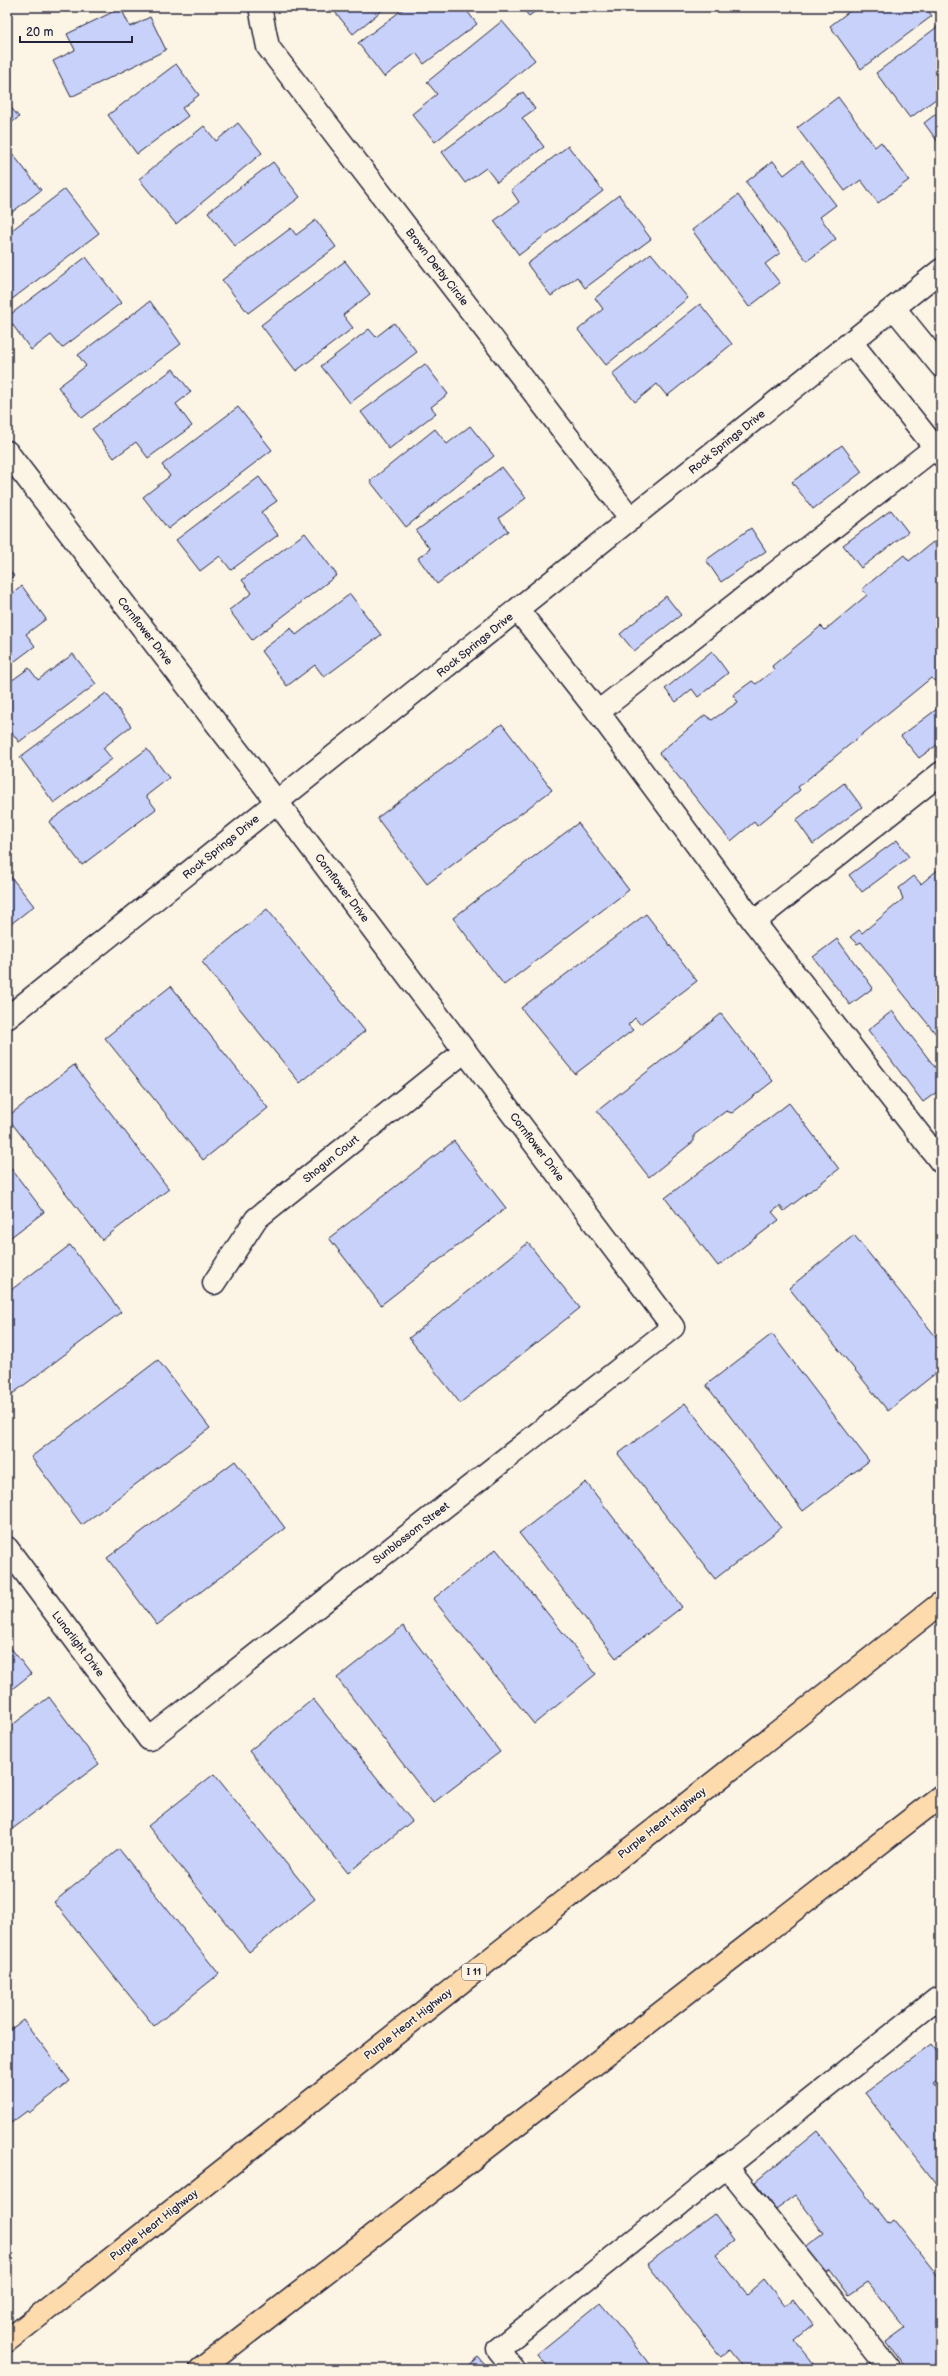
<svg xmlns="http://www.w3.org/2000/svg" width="948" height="2376" viewBox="0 0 948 2376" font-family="'Balsamiq Sans',sans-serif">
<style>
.building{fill:#c8d1f9;stroke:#22223b}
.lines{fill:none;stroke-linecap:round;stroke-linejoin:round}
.lane-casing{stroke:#22223b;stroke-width:25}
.street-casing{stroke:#22223b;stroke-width:25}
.secondary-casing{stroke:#22223b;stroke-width:25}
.highway-casing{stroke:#22223b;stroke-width:25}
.lane{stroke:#fcf5e5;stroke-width:22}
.street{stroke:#fcf5e5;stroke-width:22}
.secondary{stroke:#fcf5e5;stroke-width:22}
.highway{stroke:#fedbac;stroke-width:22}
.labels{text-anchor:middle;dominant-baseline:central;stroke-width:3;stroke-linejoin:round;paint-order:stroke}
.shield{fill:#fcf5e5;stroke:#63616e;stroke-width:1}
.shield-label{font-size:10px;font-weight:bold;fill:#22223b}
.street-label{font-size:11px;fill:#22223b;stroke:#fcf5e5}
</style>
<rect width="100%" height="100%" fill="#fcf5e5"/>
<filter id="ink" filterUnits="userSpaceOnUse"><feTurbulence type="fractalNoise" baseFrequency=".025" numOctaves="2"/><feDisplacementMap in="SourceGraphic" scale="8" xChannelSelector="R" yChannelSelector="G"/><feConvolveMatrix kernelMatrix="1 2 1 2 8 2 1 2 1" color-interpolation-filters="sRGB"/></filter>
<g filter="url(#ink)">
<g class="building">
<path d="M331,7H386L353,34Z"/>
<path d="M406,7H464L477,24L424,64L416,53L384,77L358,43Z"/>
<path d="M521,7H541L529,16Z"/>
<path d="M855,7H925L932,16L861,69L830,26Z"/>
<path d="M121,8L130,27L150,17L166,50L71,97L53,61L75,50L67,34Z"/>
<path d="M502,21L535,60L435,142L412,114L437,94L427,82Z"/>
<path d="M941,24V95L910,118L876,73Z"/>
<path d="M176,64L199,95L182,108L188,116L137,154L108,115Z"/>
<path d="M523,92L535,109L522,118L544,147L497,182L486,168L465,183L442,152Z"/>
<path d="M838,97L875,147L881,142L909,180L878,203L861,180L845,191L797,128Z"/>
<path d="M7,103L19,117L7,126Z"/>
<path d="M941,110V146L924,123Z"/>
<path d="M238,123L262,153L176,224L139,179L204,126L216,141Z"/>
<path d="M568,146L603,191L519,255L494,221L519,202L511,190Z"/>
<path d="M7,147L41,190L7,216Z"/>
<path d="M773,161L784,175L802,161L836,205L820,217L836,239L807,261L746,182Z"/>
<path d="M273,162L300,197L235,246L208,212Z"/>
<path d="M65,189L99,233L7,303V234Z"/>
<path d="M619,195L651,239L585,288L577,277L551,296L527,264Z"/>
<path d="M738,195L780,253L765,264L780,283L749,307L692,230Z"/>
<path d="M316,220L336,247L248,313L222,280L291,228L296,235Z"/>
<path d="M651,253L688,298L606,365L578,330L603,309L595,298Z"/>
<path d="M86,257L121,303L62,348L51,335L31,350L7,317Z"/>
<path d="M345,261L370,294L343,315L353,328L296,371L261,325Z"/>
<path d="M150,301L181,344L82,418L58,387L86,366L78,355Z"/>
<path d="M700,304L732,344L667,396L657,384L635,402L612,374Z"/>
<path d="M394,323L417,352L350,403L321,366L369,329L376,337Z"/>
<path d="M425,364L448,394L431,407L436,413L389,449L361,412Z"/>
<path d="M173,369L191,392L176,404L192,426L148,458L136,442L114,458L92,429Z"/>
<path d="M238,407L272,450L168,529L143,497L170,476L162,465Z"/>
<path d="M470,426L494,456L406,527L370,481L435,429L447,444Z"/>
<path d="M842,445L862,472L813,509L792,482Z"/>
<path d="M502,467L526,498L499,518L508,531L437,584L418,558L430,549L416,531Z"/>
<path d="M259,477L277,501L261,512L278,535L231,570L220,556L200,571L176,540Z"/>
<path d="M891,510L908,532L861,568L843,545Z"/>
<path d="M751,528L766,551L721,582L706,560Z"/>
<path d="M305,533L337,575L252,640L229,610L252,593L242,580Z"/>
<path d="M933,542L941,551V677L936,681L931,678L798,787L800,790L757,826L754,822L731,841L659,753L705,715L712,720L738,702L733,695L752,681L756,684L774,670L772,666L821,626L825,630L867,595L862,589L904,555L909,561Z"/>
<path d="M7,568L14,576L7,581Z"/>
<path d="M22,586L46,619L26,634L35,646L7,667V598Z"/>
<path d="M350,594L381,635L324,677L315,665L287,686L261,651L291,628L296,635Z"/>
<path d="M666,596L681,615L634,651L620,634Z"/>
<path d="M712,651L728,673L698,697L692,689L676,702L665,689Z"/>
<path d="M73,654L96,684L19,742L7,726V684L29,668L38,680Z"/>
<path d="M106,693L131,726L103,748L112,759L54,803L20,757Z"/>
<path d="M941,706V742L919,758L901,736Z"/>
<path d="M502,724L552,790L427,884L377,818Z"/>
<path d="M147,749L169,778L146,796L156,809L82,865L49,822Z"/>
<path d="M844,783L862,807L813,844L796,820Z"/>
<path d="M578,823L629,890L504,985L453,918Z"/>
<path d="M897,840L909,857L862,892L849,875Z"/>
<path d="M941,867V1040L861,942L857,944L850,937L859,930L862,933L903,899L899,888L914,876L921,884Z"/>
<path d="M7,872L34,906L7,927Z"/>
<path d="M267,909L365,1031L300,1083L202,962Z"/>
<path d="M646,914L697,981L640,1024L635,1018L628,1025L633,1030L575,1074L521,1008Z"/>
<path d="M837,939L873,988L850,1005L813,957Z"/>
<path d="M171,986L268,1108L203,1160L105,1038Z"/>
<path d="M892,1011L941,1075V1089L923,1102L868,1030Z"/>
<path d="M721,1014L773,1081L732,1113L726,1111L694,1135V1141L649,1177L597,1111Z"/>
<path d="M74,1065L169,1189L102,1240L7,1117Z"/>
<path d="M789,1103L839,1169L784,1211L780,1206L772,1212L779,1220L718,1266L665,1198Z"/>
<path d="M454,1141L506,1208L381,1305L329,1238Z"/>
<path d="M7,1163L44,1212L7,1240Z"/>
<path d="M854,1235L941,1343V1369L888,1411L789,1288Z"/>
<path d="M528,1243L580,1308L460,1403L409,1338Z"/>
<path d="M70,1245L121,1312L7,1398V1293Z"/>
<path d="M772,1334L869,1461L803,1511L706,1385Z"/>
<path d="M158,1360L210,1428L82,1525L31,1457Z"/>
<path d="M685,1403L781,1528L715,1579L618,1454Z"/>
<path d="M235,1461L285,1528L157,1625L107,1558Z"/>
<path d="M586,1482L682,1607L616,1658L519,1533Z"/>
<path d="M496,1549L596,1674L534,1724L433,1599Z"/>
<path d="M403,1626L500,1752L433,1803L337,1678Z"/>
<path d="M7,1643L31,1674L7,1693Z"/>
<path d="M49,1697L99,1764L7,1833V1729Z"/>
<path d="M313,1699L412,1821L348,1873L249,1751Z"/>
<path d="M214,1774L315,1899L249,1952L148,1826Z"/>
<path d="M119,1849L219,1974L154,2026L54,1902Z"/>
<path d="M23,2020L70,2081L29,2113L27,2111L7,2126V2032Z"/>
<path d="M931,2044L941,2057V2078L933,2084L941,2094V2184L937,2186L865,2093Z"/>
<path d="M817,2131L889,2224L894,2220L941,2280V2369H914L911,2365L906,2368L886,2342L905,2328L868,2282L849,2295L830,2270L826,2273L805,2247L824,2233L795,2195L776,2209L755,2182Z"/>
<path d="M714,2214L734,2241L716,2255L747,2294L764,2279L785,2306L793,2299L813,2325L795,2340L818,2369H744L729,2350L721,2357L647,2264Z"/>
<path d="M600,2303L622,2329L653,2369H580L577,2365L571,2369H550L537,2354Z"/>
<path d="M478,2357L488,2369H463Z"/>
</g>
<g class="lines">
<defs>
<g id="lane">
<path d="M726,2166L889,2369"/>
<path d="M514,2369L498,2349L937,1999L941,2005"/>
</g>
<g id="street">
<path d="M260,7L268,47L631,519"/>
<path d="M894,308L941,366"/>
<path d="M851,342L941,455"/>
<path d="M7,452L277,802L673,1327L149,1739L7,1548"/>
<path d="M518,610L598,712L754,922L941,1162"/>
<path d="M598,712L941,443"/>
<path d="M754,922L941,773"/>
<path d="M214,1283L256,1219L465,1051"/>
</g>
<path id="secondary" d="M7,1018L941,270"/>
<g id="highway">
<path d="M7,2341L941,1603"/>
<path d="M201,2369L941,1796"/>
</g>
</defs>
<use href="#lane" class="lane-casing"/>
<use href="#street" class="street-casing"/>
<use href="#secondary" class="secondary-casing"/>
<use href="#highway" class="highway-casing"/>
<use href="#lane" class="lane"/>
<use href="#street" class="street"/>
<use href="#secondary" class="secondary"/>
<use href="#highway" class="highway"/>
</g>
</g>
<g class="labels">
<rect class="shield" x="462" y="1964" width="24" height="16" rx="3"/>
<g class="shield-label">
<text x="474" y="1972">I 11</text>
</g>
<g class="street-label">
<text transform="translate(437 267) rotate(52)">Brown Derby Circle</text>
<text transform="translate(727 442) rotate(-39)">Rock Springs Drive</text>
<text transform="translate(145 631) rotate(52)">Cornflower Drive</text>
<text transform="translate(475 645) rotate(-39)">Rock Springs Drive</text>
<text transform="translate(221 847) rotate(-39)">Rock Springs Drive</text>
<text transform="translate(342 888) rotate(53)">Cornflower Drive</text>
<text transform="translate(537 1147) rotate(53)">Cornflower Drive</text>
<text transform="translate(331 1159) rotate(-39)">Shogun Court</text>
<text transform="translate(411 1533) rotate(-38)">Sunblossom Street</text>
<text transform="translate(78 1644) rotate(53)">Lunarlight Drive</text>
<text transform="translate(662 1823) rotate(-38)">Purple Heart Highway</text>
<text transform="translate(408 2024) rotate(-38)">Purple Heart Highway</text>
<text transform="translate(154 2225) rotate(-38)">Purple Heart Highway</text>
</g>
</g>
<rect width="948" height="2376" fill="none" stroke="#fcf5e5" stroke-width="24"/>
<rect x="12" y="12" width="924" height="2352" fill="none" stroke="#22223b" stroke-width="1.5" filter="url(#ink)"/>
<path d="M20 36v6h112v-6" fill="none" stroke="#22223b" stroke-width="2"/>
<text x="26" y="36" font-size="12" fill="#22223b" stroke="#fcf5e5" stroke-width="3" paint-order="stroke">20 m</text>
</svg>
